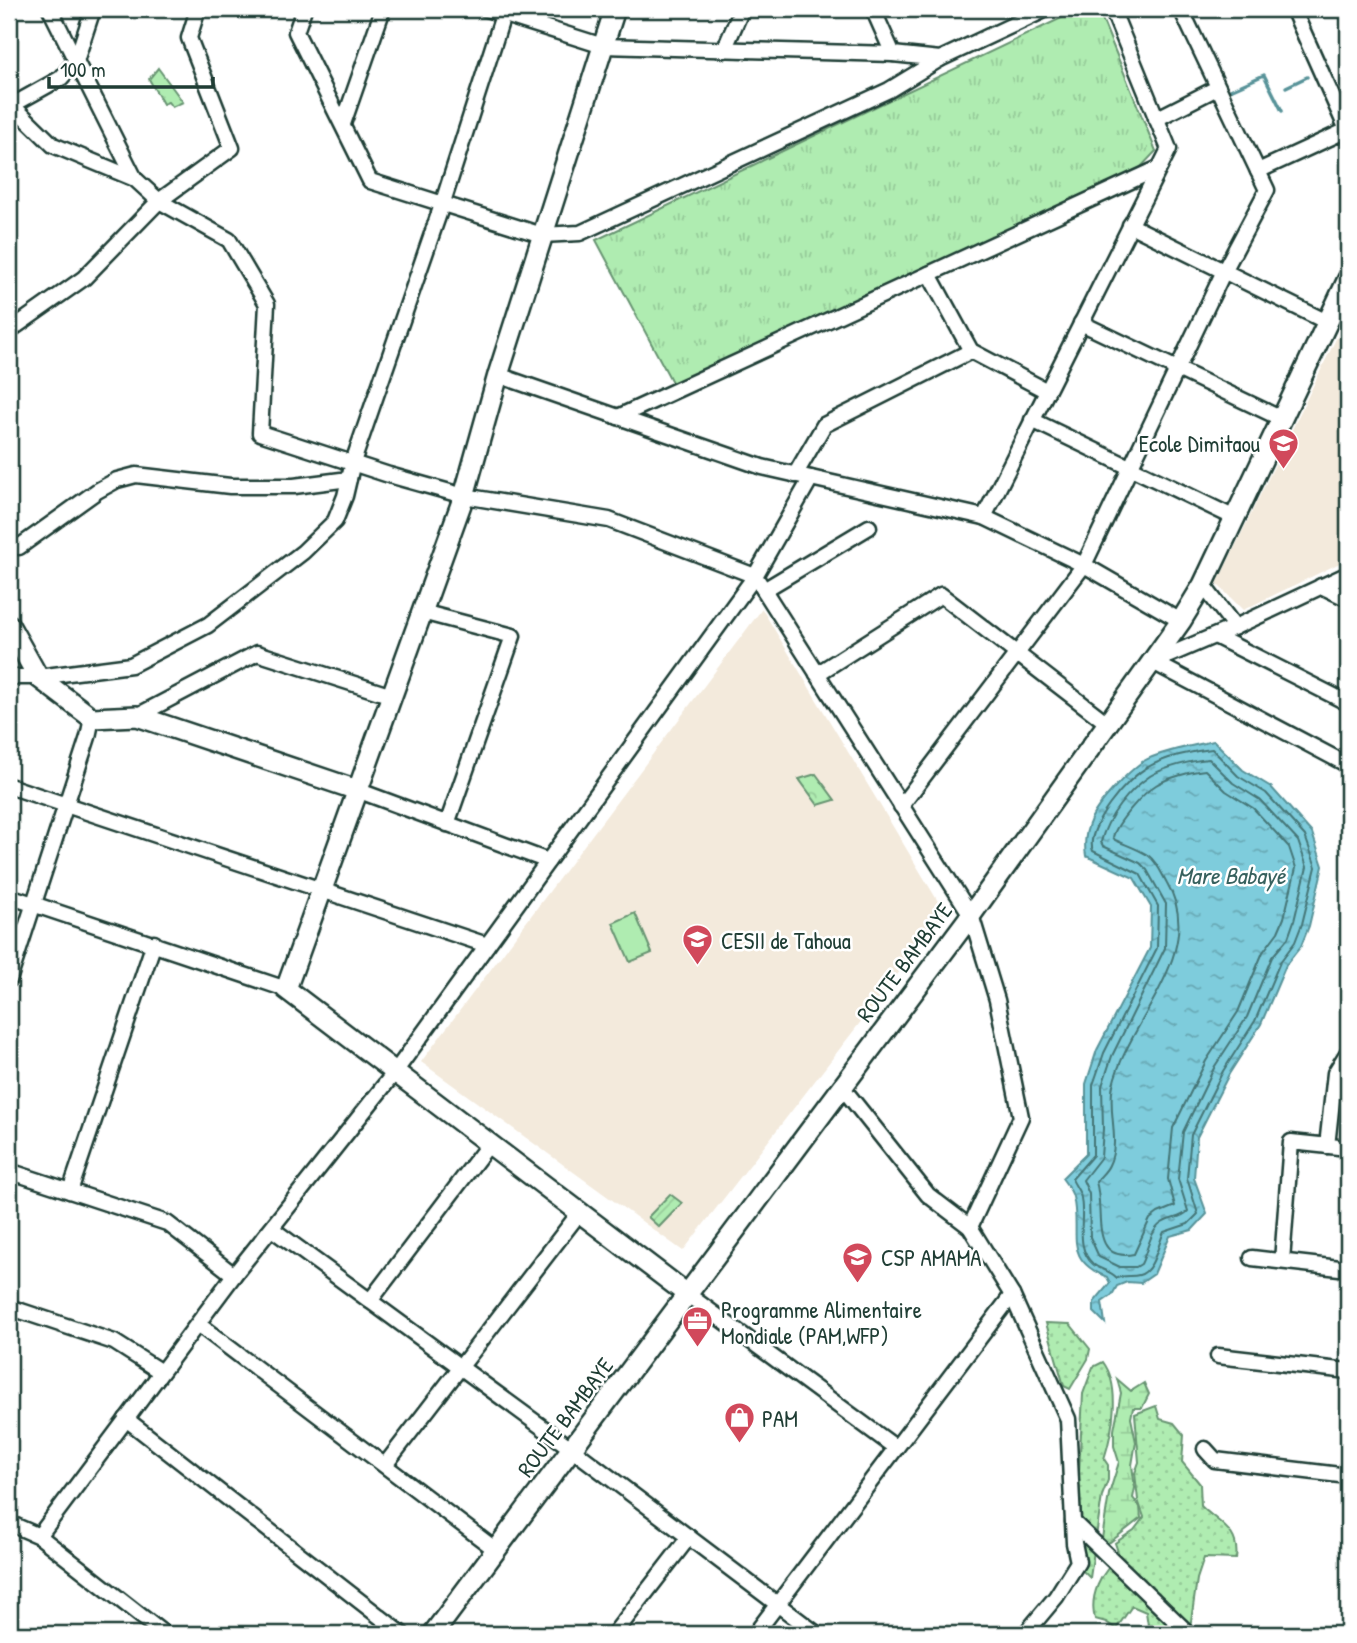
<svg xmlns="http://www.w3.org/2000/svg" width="1357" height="1643" viewBox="0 0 1357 1643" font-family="'Patrick Hand',sans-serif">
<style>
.built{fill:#f3eadc}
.grass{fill:url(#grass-dots);stroke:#679472;stroke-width:2}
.forest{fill:url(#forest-crowns);stroke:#679472;stroke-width:2}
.wetland{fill:url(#wetland-marsh);stroke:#679472;stroke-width:2}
.park{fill:url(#park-tufts);stroke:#679472;stroke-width:2}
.garden{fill:url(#garden-furrows);stroke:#679472;stroke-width:2}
.pitch{fill:#afecb1;stroke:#679472;stroke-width:2}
.water{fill:url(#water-ripples);stroke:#589399;stroke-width:2}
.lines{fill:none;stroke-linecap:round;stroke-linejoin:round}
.shore{stroke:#457677;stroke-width:2}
.stream{stroke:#589399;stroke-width:3.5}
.street-casing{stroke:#1f3d34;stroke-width:19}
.secondary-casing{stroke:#1f3d34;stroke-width:24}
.street{stroke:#fff;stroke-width:14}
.secondary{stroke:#fff;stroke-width:19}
.labels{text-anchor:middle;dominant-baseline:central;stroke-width:5;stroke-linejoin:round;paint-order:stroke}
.poi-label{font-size:23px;fill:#1f3d34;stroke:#fff;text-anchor:start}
.street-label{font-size:23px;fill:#1f3d34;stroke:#fff}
.water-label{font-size:24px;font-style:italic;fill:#37615e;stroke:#fff}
</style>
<defs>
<pattern id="grass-dots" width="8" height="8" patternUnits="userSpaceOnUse" patternTransform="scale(1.75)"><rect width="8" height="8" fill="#afecb1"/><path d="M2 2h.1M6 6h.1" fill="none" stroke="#96cb99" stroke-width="1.8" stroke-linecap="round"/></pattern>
<pattern id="forest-crowns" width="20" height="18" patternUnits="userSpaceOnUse" patternTransform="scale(1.75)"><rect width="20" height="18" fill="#afecb1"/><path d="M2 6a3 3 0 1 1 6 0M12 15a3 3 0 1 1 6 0" fill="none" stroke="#96cb99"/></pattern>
<pattern id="wetland-marsh" width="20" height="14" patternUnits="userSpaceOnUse" patternTransform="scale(1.75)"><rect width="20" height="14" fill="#afecb1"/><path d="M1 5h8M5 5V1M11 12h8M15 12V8" fill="none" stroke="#96cb99"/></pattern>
<pattern id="park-tufts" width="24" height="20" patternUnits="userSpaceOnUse" patternTransform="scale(1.75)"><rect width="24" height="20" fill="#afecb1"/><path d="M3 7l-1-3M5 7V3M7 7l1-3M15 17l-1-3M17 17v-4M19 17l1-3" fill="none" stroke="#96cb99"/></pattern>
<pattern id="garden-furrows" width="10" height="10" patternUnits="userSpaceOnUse" patternTransform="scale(1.75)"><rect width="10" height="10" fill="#afecb1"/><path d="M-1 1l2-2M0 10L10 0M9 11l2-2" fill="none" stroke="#96cb99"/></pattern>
<pattern id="water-ripples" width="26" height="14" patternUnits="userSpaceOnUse" patternTransform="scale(1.75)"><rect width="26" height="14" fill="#7eccdc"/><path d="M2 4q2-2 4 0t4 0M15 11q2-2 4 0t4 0" fill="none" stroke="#67a7b3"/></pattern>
</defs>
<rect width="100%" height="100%" fill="#fff"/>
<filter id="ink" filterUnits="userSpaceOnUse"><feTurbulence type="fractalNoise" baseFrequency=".0143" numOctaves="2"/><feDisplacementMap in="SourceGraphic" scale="14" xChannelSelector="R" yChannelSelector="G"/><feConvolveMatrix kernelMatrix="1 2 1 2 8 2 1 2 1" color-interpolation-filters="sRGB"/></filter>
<g filter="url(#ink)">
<g class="built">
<path d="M1348,314V559L1243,610L1217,584Z"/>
<path d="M762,609L945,913L683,1251L421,1062Z"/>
</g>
<g class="grass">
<path d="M1046,1323L1070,1324L1090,1349L1088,1359L1070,1389L1064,1386Z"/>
<path d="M1103,1362C1121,1386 1113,1431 1104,1459L1108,1465V1480L1102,1496L1090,1578L1082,1570L1076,1530L1083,1394L1093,1367Z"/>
<path d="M1156,1406L1160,1419L1174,1423L1184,1435L1182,1462L1200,1484L1201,1506C1219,1524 1240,1530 1236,1559L1204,1558L1197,1579L1190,1628L1195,1634H1165L1161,1627L1148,1625L1146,1612L1132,1606L1116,1629L1106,1622L1095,1619C1089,1597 1100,1571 1120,1558L1115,1543L1134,1530L1144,1517L1138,1500L1135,1473L1139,1462L1135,1414Z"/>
</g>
<path class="forest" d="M816,774L835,800L818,805L799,779Z"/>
<path class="wetland" d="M1117,1379L1131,1391L1144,1383L1149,1394L1142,1408H1133L1131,1418L1136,1442L1132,1465L1135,1488L1133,1498L1140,1507L1141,1518L1110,1542L1101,1545L1109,1494L1119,1462L1114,1446V1430L1121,1393Z"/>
<g class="park">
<path d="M1090,9H1098L1156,151L1140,168L673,384L596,240L1074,12Z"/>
<path d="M158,68L183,102L172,107L168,102L163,104L149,79Z"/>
</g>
<path class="garden" d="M670,1194L682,1203L659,1227L648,1217Z"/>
<path class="pitch" d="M635,913L652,953L630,962L613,923Z"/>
<path class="water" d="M1214,741L1243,770L1271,787L1312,833L1323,866L1309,926L1301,946L1286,965L1261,1024L1229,1074L1197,1137L1194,1178L1207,1214L1192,1230L1170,1236L1154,1274L1141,1283L1127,1282L1117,1286L1112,1295L1102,1302L1105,1323L1094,1312V1302L1110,1283L1107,1277C1061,1259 1082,1233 1073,1197C1072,1191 1066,1184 1062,1178L1086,1154V1084L1097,1050L1150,948L1151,907L1134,878L1086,856C1084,844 1086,830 1091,819C1099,802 1127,773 1142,762C1157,752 1196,745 1214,741Z"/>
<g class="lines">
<g class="shore">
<path d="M1212,749L1238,776L1266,793L1305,836L1316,867L1302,924L1295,942L1280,962L1255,1021L1223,1071L1191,1135L1187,1178L1198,1214L1188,1224L1164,1232C1158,1244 1154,1272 1139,1275C1132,1277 1125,1275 1117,1278C1110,1270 1100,1270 1093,1264C1073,1246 1087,1215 1080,1194C1078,1189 1074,1184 1072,1179L1093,1155V1085L1104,1053L1157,948L1158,906L1140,874L1093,851C1084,829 1128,777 1148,767C1166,757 1192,751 1212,749Z"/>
<path d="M1209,759L1233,783L1260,800L1298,841L1307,867L1294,921L1288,938L1272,957L1247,1017L1215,1066L1183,1132L1178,1179L1188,1211C1181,1219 1170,1217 1162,1223C1150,1230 1147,1253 1141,1264L1136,1267H1120L1099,1257L1090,1237L1089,1194L1083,1180L1101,1157L1103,1129L1102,1086L1112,1056L1165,948L1166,904L1147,870L1140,863L1103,846L1101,842C1107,817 1128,791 1150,776C1162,768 1194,760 1209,759Z"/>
<path d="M1205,770L1226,791L1253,808L1289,847L1296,868L1284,918L1278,932L1263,952L1238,1012L1206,1061L1173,1128L1168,1179L1175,1206L1158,1213L1150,1219L1134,1254C1088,1263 1105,1208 1096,1182C1100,1176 1106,1172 1109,1165C1121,1141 1107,1111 1113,1085C1128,1020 1208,952 1167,883C1162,874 1157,862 1149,856C1139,849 1126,845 1115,840L1113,837C1117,822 1143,793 1156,785C1167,778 1193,771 1205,770Z"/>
</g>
<g class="stream">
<path d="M1286,87L1307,77"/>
<path d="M1228,91L1264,75L1282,111"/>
</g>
<defs>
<g id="street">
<path d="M50,9L135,179"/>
<path d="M304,9L296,32L370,181L542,235L580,233L889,90L940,59"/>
<path d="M486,9L603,46L893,54L940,59L1047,9"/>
<path d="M873,9L893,54"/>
<path d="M1293,9L1348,132"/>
<path d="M724,50L742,9"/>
<path d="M9,102L53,145L135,179L159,201L229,240L267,304L260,433L389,475L464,496L609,520L755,576L971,915L997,1000L1021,1117L970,1227"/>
<path d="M9,107L61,78L76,61L93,9"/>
<path d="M1156,119L1217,88"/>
<path d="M343,124L383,9"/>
<path d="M1258,171L1347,130"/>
<path d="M1130,225L1327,322"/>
<path d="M929,274L971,351L1047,391"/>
<path d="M1081,323L1282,419"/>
<path d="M9,331L84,278L159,201L232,148L189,38L198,9"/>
<path d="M498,375L762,467L984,517L1084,565L1181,621"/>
<path d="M618,417L1159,168"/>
<path d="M1032,420L1235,518"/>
<path d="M795,475L824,425L971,351"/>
<path d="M984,517L1169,149L1112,9"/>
<path d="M19,547L97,491L117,480L136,475L230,486H294L349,479"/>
<path d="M1203,585L1235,627"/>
<path d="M1321,586L1348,599"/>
<path d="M764,590L869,527"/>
<path d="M422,612L513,636L447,824"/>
<path d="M1215,636L1348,703"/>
<path d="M1153,662L1348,765"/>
<path d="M1153,662L1235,627L1348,574"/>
<path d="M817,674L941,595L1107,723"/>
<path d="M9,677H38L131,665L208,625L303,552L335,521L345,496L353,462L443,202L505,9"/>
<path d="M137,716L257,653L392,696"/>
<path d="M9,786L487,945"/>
<path d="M357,790L548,861"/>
<path d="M901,806L1084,565L1224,271L1267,190L1181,9"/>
<path d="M9,896L286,989"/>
<path d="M9,980L88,737L92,718"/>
<path d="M842,1087L928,1195L970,1227L1012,1295L1068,1419L1074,1543L1078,1562L1056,1597L1025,1634"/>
<path d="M1327,1146L1335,1073L1348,1052"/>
<path d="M9,1171L167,1223L234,1275"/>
<path d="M70,1191L154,943"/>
<path d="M272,1229L572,1449L817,1634"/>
<path d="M1252,1258L1348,1269"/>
<path d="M1282,1261L1291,1142L1348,1148"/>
<path d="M687,1294L896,1448"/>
<path d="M370,1301L489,1144"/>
<path d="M9,1307L114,1342L161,1372"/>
<path d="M198,1324L496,1550"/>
<path d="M1218,1356L1348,1371"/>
<path d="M126,1419L402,1634"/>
<path d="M1205,1449L1215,1460L1348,1476"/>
<path d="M385,1465L580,1212"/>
<path d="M1073,1522L1189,1634"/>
<path d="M9,1523L39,1536L164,1634"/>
<path d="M39,1536L234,1275L395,1072L755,576L811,478"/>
<path d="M614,1634L689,1537"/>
<path d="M755,1634L1012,1295"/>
</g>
<g id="secondary">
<path d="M615,9L498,375L464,496L286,989L687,1294"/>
<path d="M9,625L38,677L92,718L137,716L357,790"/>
<path d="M433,1634L971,915L1181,621L1203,585L1348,279"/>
</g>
</defs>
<use href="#street" class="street-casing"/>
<use href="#secondary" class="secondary-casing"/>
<use href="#street" class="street"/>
<use href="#secondary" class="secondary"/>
</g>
</g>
<defs>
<symbol id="school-pin" viewBox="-11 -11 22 30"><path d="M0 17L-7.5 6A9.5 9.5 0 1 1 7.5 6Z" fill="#d1495b" stroke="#fff"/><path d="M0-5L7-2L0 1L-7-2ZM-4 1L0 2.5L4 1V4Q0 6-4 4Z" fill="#fff"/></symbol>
<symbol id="office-pin" viewBox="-11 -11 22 30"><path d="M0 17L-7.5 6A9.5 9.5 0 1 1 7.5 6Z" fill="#d1495b" stroke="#fff"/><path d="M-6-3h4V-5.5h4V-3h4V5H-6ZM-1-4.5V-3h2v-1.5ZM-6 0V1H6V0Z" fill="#fff"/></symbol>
<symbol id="shop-pin" viewBox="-11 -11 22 30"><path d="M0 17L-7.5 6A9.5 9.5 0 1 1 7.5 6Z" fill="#d1495b" stroke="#fff"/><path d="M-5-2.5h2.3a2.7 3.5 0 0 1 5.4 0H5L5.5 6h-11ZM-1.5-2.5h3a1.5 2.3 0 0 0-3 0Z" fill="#fff"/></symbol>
</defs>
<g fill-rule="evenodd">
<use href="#school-pin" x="1266" y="426" width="35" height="47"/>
<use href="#school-pin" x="680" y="922" width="35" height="47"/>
<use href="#school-pin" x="840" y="1240" width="35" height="47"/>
<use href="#office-pin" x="680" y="1304" width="35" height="47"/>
<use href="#shop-pin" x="722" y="1400" width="35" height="47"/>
</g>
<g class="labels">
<g class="poi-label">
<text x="1260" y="443" text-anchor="end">Ecole Dimitaou</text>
<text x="721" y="940">CESII de Tahoua</text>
<text x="881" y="1257">CSP AMAMA</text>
<text x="721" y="1309">Programme Alimentaire<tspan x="721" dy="26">Mondiale (PAM,WFP)</tspan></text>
<text x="762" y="1418">PAM</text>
</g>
<g class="street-label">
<text transform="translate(904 962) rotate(-53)">ROUTE BAMBAYE</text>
<text transform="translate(565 1417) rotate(-53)">ROUTE BAMBAYE</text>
</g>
<g class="water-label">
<text x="1231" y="875">Mare Babayé</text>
</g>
</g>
<rect width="1357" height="1643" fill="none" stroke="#fff" stroke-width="35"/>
<rect x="18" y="18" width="1322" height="1608" fill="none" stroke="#1f3d34" stroke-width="2.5" filter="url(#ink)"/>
<path d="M49 77v10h164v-10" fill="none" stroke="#1f3d34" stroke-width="3.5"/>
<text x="60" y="77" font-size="21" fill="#1f3d34" stroke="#ffffff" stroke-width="5" paint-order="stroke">100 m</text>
</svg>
